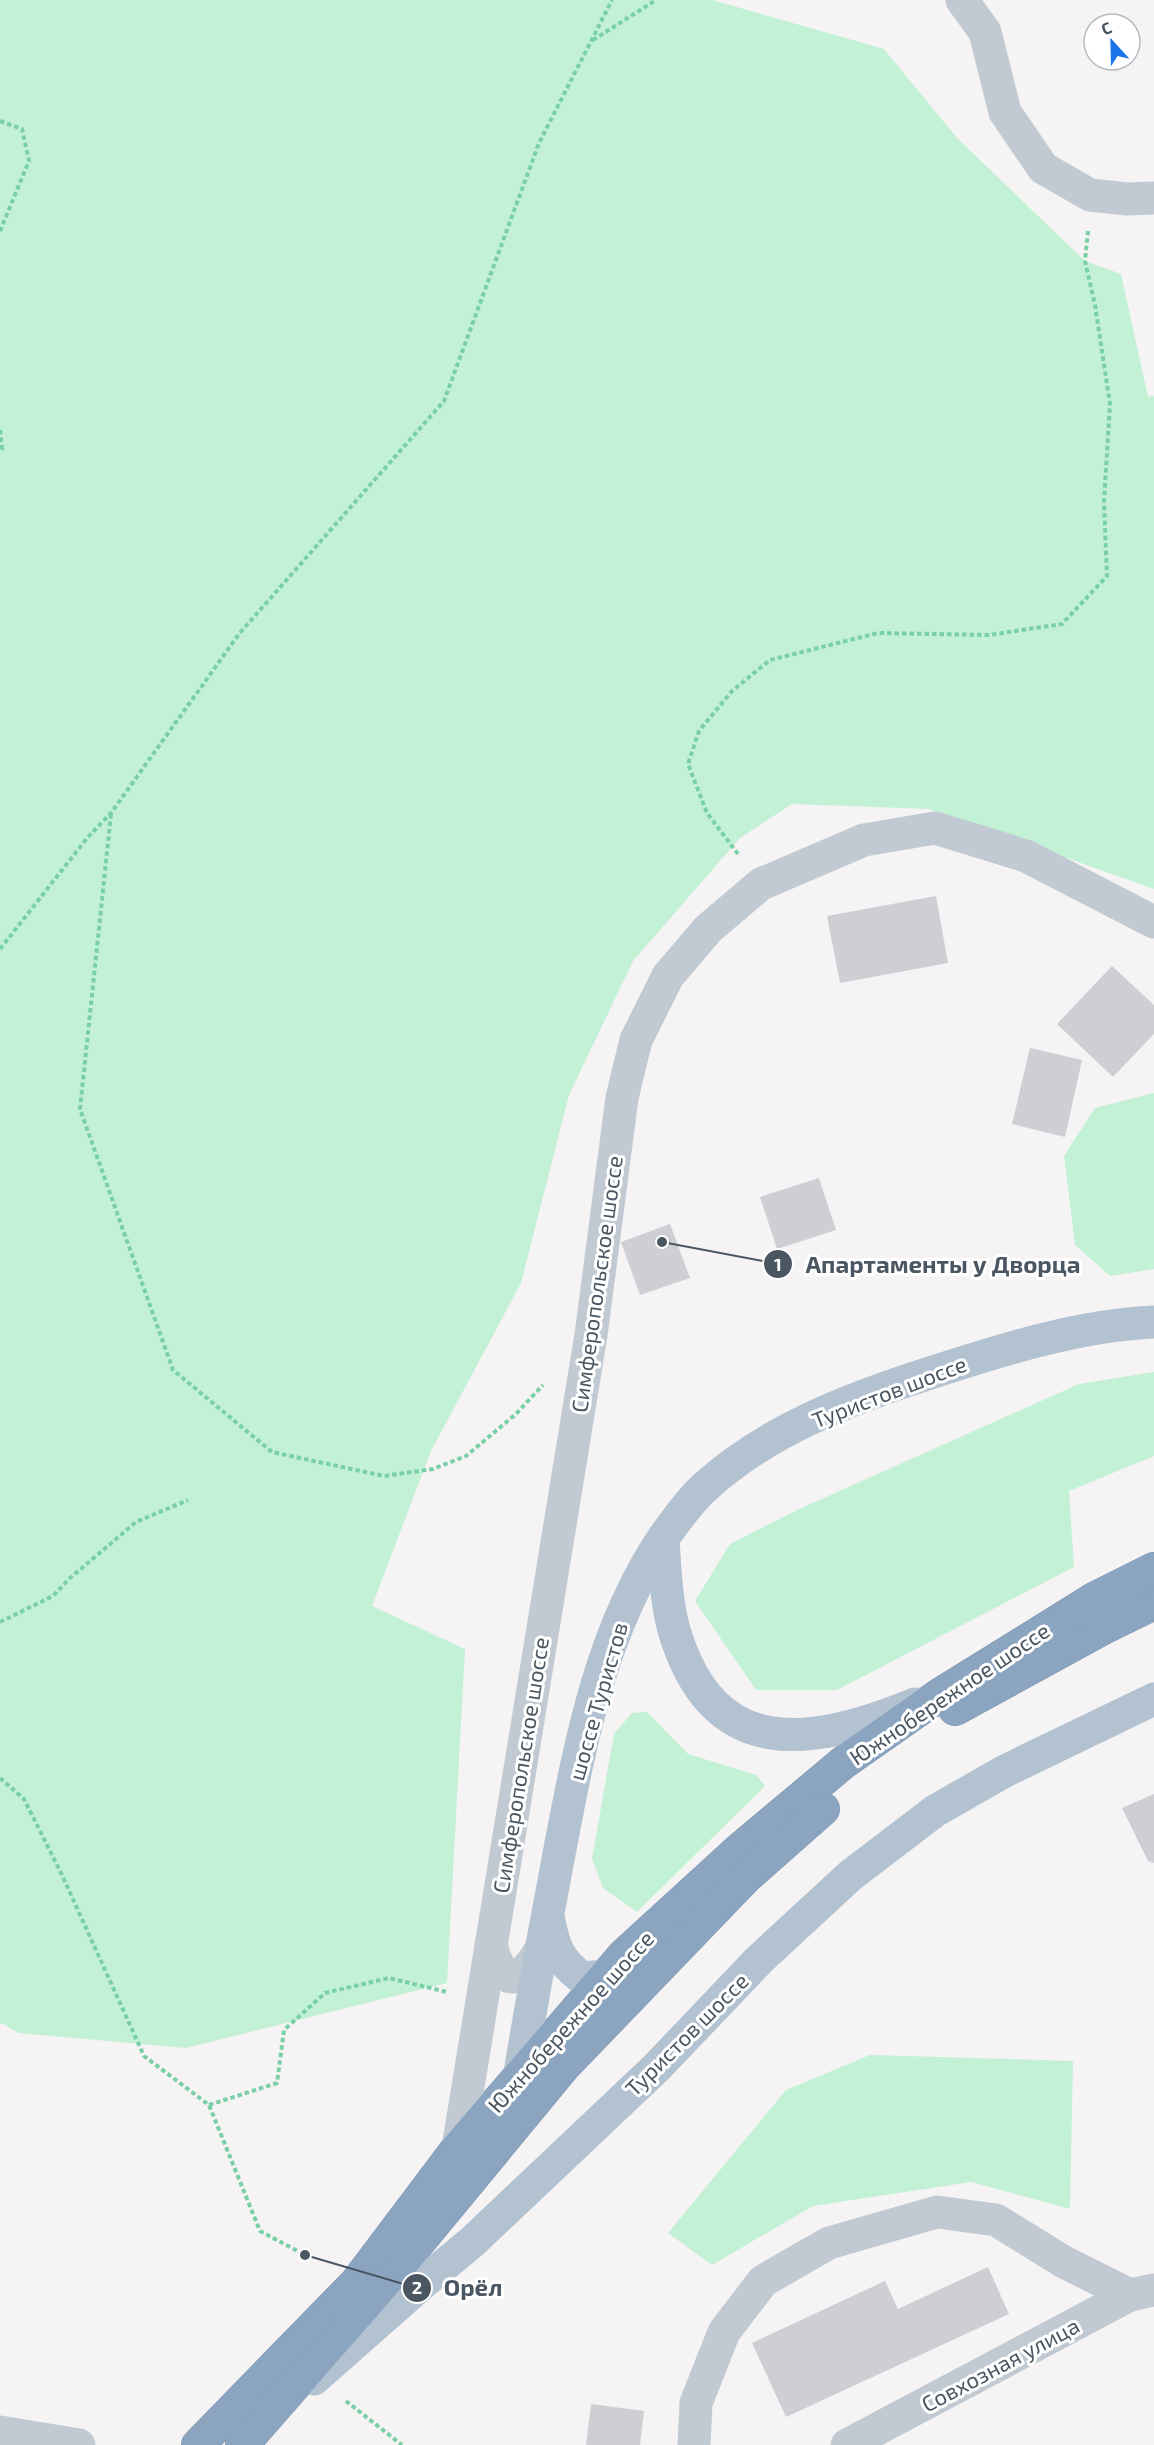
<svg xmlns="http://www.w3.org/2000/svg" width="1154" height="2445" viewBox="0 0 1154 2445" font-family="'Exo 2',sans-serif">
<style>
.green{fill:#c3f1d5}
.building{fill:#cdcfd5}
.lines{fill:none;stroke-linecap:round;stroke-linejoin:round}
.highway-casing{stroke:#7690ad;stroke-width:34}
.path{stroke:#7ad0a6;stroke-width:4;stroke-dasharray:4.5 3;stroke-linecap:butt}
.minor{stroke:#c1cad2;stroke-width:33}
.major{stroke:#b3c2d1;stroke-width:33}
.highway{stroke:#8ba5c1;stroke-width:33}
.labels{text-anchor:middle;dominant-baseline:central;stroke-width:6;stroke-linejoin:round;paint-order:stroke}
.street-label{font-size:22px;fill:#4a5661;stroke:#fff}
.leader{fill:none;stroke:#4a5661;stroke-width:2}
.callout-dot{fill:#4a5661;stroke:#fff;stroke-width:2}
.mark-label{font-size:18px;text-anchor:middle;font-weight:bold;fill:#fff}
.callout-label{font-size:24px;text-anchor:middle;font-weight:bold;fill:#4a5661;stroke:#fff;stroke-width:6;stroke-linejoin:round;paint-order:stroke}
</style>
<rect width="100%" height="100%" fill="#f5f3f3"/>
<g class="green">
<path d="M0,0H712L884,49L957,138L1085,261L1121,274L1148,397L1154,396V889L929,809L792,804L740,838L633,961L569,1095L521,1283L431,1451L372,1606L465,1649L447,1983L186,2048L18,2033L2,2023L0,2024Z"/>
<path d="M1154,1093V1269L1110,1276L1075,1245L1064,1156L1095,1108Z"/>
<path d="M1154,1372V1456L1069,1491L1074,1567L837,1690H756L695,1601L730,1544L797,1510L1079,1384Z"/>
<path d="M647,1712L688,1754L756,1775L765,1786L637,1912L603,1888L592,1859L614,1734L632,1713Z"/>
<path d="M870,2055L1073,2061L1070,2209L971,2182L813,2206L712,2265L668,2233L786,2090Z"/>
</g>
<g class="building">
<path d="M936,896L948,963L840,983L827,916Z"/>
<path d="M1112,966L1154,1005V1034L1113,1077L1057,1024Z"/>
<path d="M1030,1048L1082,1060L1065,1137L1012,1124Z"/>
<path d="M819,1178L836,1230L777,1249L760,1197Z"/>
<path d="M670,1224L690,1278L640,1295L621,1242Z"/>
<path d="M1154,1794V1863L1148,1861L1122,1808Z"/>
<path d="M988,2267L1009,2314L786,2417L752,2343L885,2281L898,2309Z"/>
<path d="M591,2404L644,2411L640,2445H586Z"/>
</g>
<g class="lines">
<defs>
<g id="highway">
<path d="M955,1709L1103,1628L1154,1603"/>
<path d="M198,2445L357,2282L458,2148L624,1955L739,1850L844,1762L941,1694L1094,1599L1154,1569"/>
<path d="M242,2445L404,2260L564,2066L746,1877L823,1809"/>
</g>
</defs>
<use href="#highway" class="highway-casing"/>
<g class="path">
<path d="M593,40L656,0"/>
<path d="M0,121L22,129L29,161L0,231"/>
<path d="M0,430L2,449L0,450"/>
<path d="M111,814L80,1109L173,1370L272,1452L384,1476L433,1469L466,1456L516,1414L543,1385"/>
<path d="M738,854L707,813L688,764L699,731L732,691L770,660L878,633L989,635L1062,624L1107,576L1104,502L1110,404L1095,305L1085,261L1088,231"/>
<path d="M0,949L88,837L111,813L239,634L444,401L539,143L612,0"/>
<path d="M0,1622L53,1596L69,1579L136,1522L188,1500"/>
<path d="M0,1778L24,1799L62,1875L144,2056L209,2105L260,2231L305,2255"/>
<path d="M209,2105L277,2083L284,2030L325,1993L389,1978L447,1992"/>
<path d="M346,2401L402,2445"/>
</g>
<g class="minor">
<path d="M962,0L985,32L1005,112L1043,168L1090,195L1127,199L1154,198"/>
<path d="M491,1945C502,1985 517,1988 539,1952"/>
<path d="M458,2148L591,1335L622,1098L636,1040L668,976L708,929L761,884L864,840L935,828L1026,856L1154,922"/>
<path d="M0,2432L79,2445"/>
<path d="M694,2445L696,2403L724,2332L763,2281L829,2243L937,2212L996,2220L1064,2262L1130,2295"/>
<path d="M847,2445L1130,2295L1154,2290"/>
</g>
<g class="major">
<path d="M663,1539C665,1569 666,1601 674,1630C713,1762 809,1747 915,1704"/>
<path d="M548,1917C554,1946 557,1959 582,1978L606,1976"/>
<path d="M520,2073C532,2000 545,1927 559,1854C580,1744 601,1628 666,1534C678,1518 690,1500 705,1487C766,1431 849,1399 927,1374C998,1351 1079,1325 1154,1322"/>
<path d="M314,2379L425,2281L472,2242L656,2068L759,1960L851,1875L935,1811L1005,1771L1154,1699"/>
</g>
<use href="#highway" class="highway"/>
</g>
<g class="labels">
<g class="street-label">
<text transform="translate(596 1284) rotate(-82)">Симферопольское шоссе</text>
<text transform="translate(889 1391) rotate(-21)">Туристов шоссе</text>
<text transform="translate(949 1693) rotate(-34)">Южнобережное шоссе</text>
<text transform="translate(597 1701) rotate(-74)">шоссе Туристов</text>
<text transform="translate(520 1765) rotate(-81)">Симферопольское шоссе</text>
<text transform="translate(570 2021) rotate(-48)">Южнобережное шоссе</text>
<text transform="translate(686 2034) rotate(-45)">Туристов шоссе</text>
<text transform="translate(1000 2364) rotate(-28)">Совхозная улица</text>
</g>
</g>
<path class="leader" d="M662 1242L778 1264M305 2255L417 2288"/>
<g class="callout-dot">
<circle cx="662" cy="1242" r="6"/>
<circle cx="305" cy="2255" r="6"/>
<circle cx="778" cy="1264" r="15"/>
<circle cx="417" cy="2288" r="15"/>
</g>
<g class="mark-label">
<text x="778" y="1271">1</text>
<text x="417" y="2294">2</text>
</g>
<g class="callout-label">
<text x="943" y="1273">Апартаменты у Дворца</text>
<text x="473" y="2296">Орёл</text>
</g>
<g transform="translate(1112 42) rotate(338)"><circle r="28" fill="#ffffff" stroke="#b7bbc0" stroke-width="1.5"/>
<path d="M0-4.5L10 22L0 15L-10 22Z" fill="#1a73e8"/>
<text y="-9" font-size="16" font-weight="bold" text-anchor="middle" fill="#4a5661">С</text>
</g>
</svg>
